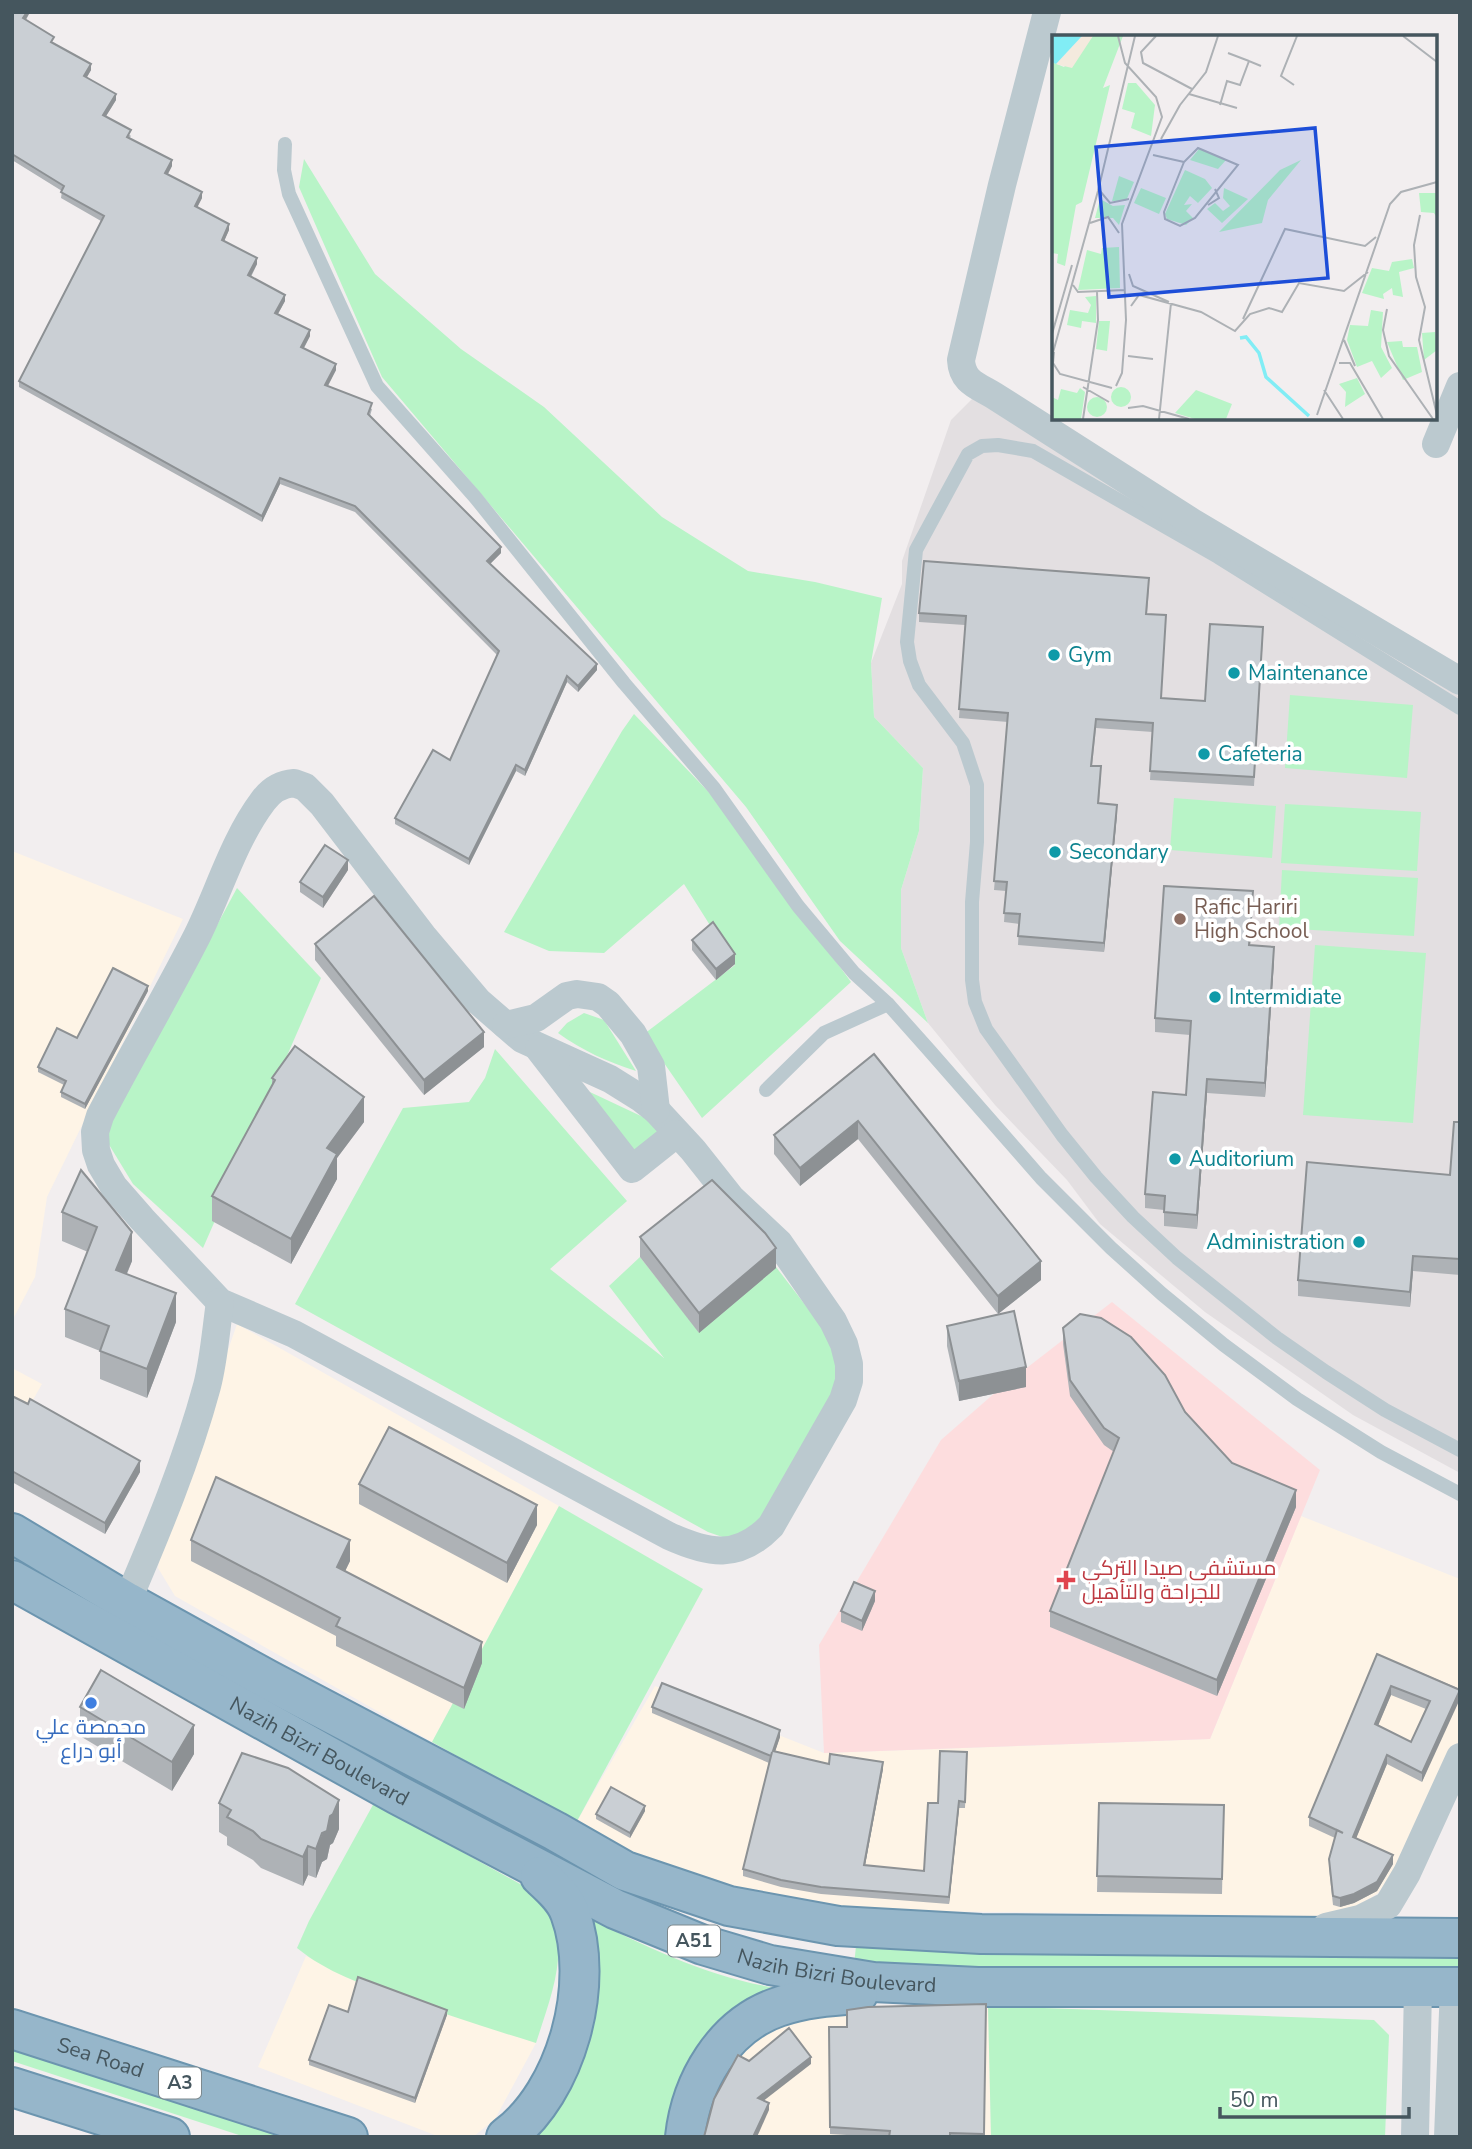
<svg xmlns="http://www.w3.org/2000/svg" width="1472" height="2149" viewBox="0 0 1472 2149" font-family="'Nunito Sans',Cairo,sans-serif">
<style>
.commercial{fill:#fef4e6}
.education{fill:#e3dfe1}
.medical{fill:#fdddde}
.green{fill:#b8f4c7}
.lines{fill:none;stroke-linecap:round;stroke-linejoin:round}
.trunk-casing{stroke:#6c95af;stroke-width:42}
.service{stroke:#bbc9cf;stroke-width:14}
.minor{stroke:#bbc9cf;stroke-width:28}
.trunk{stroke:#96b6ca;stroke-width:38}
.wall{fill:#aeb2b6;fill-rule:evenodd}
.shaded-wall{fill:#8d9194}
.building{fill:#cacfd4;stroke:#8d9194;stroke-width:2;fill-rule:evenodd}
.culture-dot{fill:#0f9aa8;stroke:#fff;stroke-width:2.5}
.education-dot{fill:#8d6e63;stroke:#fff;stroke-width:2.5}
.health-dot{fill:#e0444e;stroke:#fff;stroke-width:2.5}
.shop-dot{fill:#3f7fe0;stroke:#fff;stroke-width:2.5}
.labels{text-anchor:middle;dominant-baseline:central;stroke-width:7;stroke-linejoin:round;paint-order:stroke}
.shield{fill:#fff;stroke:#7d898e;stroke-width:2}
.shield-label{font-size:19px;font-weight:bold;fill:#45565e}
.culture-label{font-size:21px;fill:#0d838f;stroke:#fff;text-anchor:start}
.education-label{font-size:21px;fill:#785e54;stroke:#fff;text-anchor:start}
.health-label{font-size:21px;fill:#be3a42;stroke:#fff;text-anchor:start}
.shop-label{font-size:21px;fill:#366cbe;stroke:#fff}
.street-label{font-size:21px;fill:#45565e;stroke:#fff}
.inset-river{fill:none;stroke:#81edf5;stroke-width:3.5}
.inset-road{fill:none;stroke:#adb1b5;stroke-width:2}
.view{fill:#1d4ed8;fill-opacity:0.15;stroke:#1d4ed8;stroke-width:3.5}
.inset-edge{fill:none;stroke:#45565e;stroke-width:3.5}
</style>
<rect width="100%" height="100%" fill="#f2eeef"/>
<g class="commercial">
<path d="M12,851L183,919L47,1197L35,1277L12,1321Z"/>
<path d="M237,1324L559,1506L432,1742L175,1596L158,1568L163,1539Z"/>
<path d="M12,1368L42,1384L12,1437Z"/>
<path d="M1301,1516L1460,1579V1740L1402,1861L1378,1893L1350,1911L1316,1916L844,1910L747,1892L626,1850L576,1823L655,1686L824,1753L1210,1739Z"/>
<path d="M306,1956L359,1983L536,2043L495,2119L473,2137H440L258,2067Z"/>
<path d="M941,2005L988,2006L991,2137H693L703,2081L791,2007Z"/>
</g>
<path class="education" d="M973,398L1460,697V1473L1353,1415L1205,1312L1100,1224L1067,1180L995,1105L928,1023L901,948V890L919,831L923,768L874,717L871,663L902,584V561L951,420Z"/>
<path class="medical" d="M1112,1302L1320,1470L1210,1739L824,1753L819,1645L941,1440L997,1391Z"/>
<g class="green">
<path d="M304,159L375,274L461,349L544,407L662,517L748,571L815,582L882,598L871,663L874,717L923,768L919,831L901,890V948L928,1023L840,941L746,807L382,377L299,187Z"/>
<path d="M1290,695L1413,705L1407,778L1285,768Z"/>
<path d="M634,714L721,805L851,982L702,1118L644,1034L735,965L684,884L604,953L549,951L504,932L622,731Z"/>
<path d="M1174,798L1276,806L1272,858L1170,850Z"/>
<path d="M1285,804L1421,812L1417,871L1281,863Z"/>
<path d="M1282,870L1418,878L1414,936L1279,928Z"/>
<path d="M237,888L321,978L203,1248L133,1184L108,1143L110,1124Z"/>
<path d="M1315,945L1426,953L1413,1123L1303,1115Z"/>
<path d="M584,1013L604,1020L636,1071C608,1062 583,1051 558,1033L567,1023Z"/>
<path d="M495,1049L627,1201L550,1269L664,1358L609,1286L640,1257L699,1332L776,1267L833,1341L840,1368L837,1393L764,1522L731,1540L708,1532L295,1304L403,1108L469,1102L485,1078Z"/>
<path d="M575,1085L658,1124L660,1135L636,1153Z"/>
<path d="M559,1506L703,1589L576,1823L432,1742Z"/>
<path d="M374,1803L547,1899C572,1947 551,1996 536,2043C490,2029 444,2014 398,1997C364,1985 326,1972 297,1948L309,1921Z"/>
<path d="M587,1917C646,1947 710,1978 777,1988L749,1999L743,2006L719,2023L704,2039L674,2093L669,2137H526Z"/>
<path d="M856,1946L1460,1957V1974L1052,1970L854,1965Z"/>
<path d="M988,2006L1374,2020L1389,2035L1385,2137H991Z"/>
<path d="M12,2043L294,2137H245L12,2061Z"/>
</g>
<g class="lines">
<defs>
<g id="trunk">
<path d="M12,1533L127,1602L268,1680L555,1831L625,1871L729,1906L838,1926L981,1934L1460,1938"/>
<path id="s1" d="M12,1580L398,1795L615,1909L703,1945L770,1965L873,1982L978,1987H1460"/>
<path id="s2" d="M12,2029L348,2137"/>
<path d="M12,2087L170,2137"/>
<path d="M506,2137C567,2092 596,1983 570,1913C565,1898 551,1886 540,1876"/>
<path d="M685,2137C691,2082 723,2026 778,2007C803,1998 831,1996 858,1994"/>
</g>
</defs>
<use href="#trunk" class="trunk-casing"/>
<g class="service">
<path d="M285,144L284,170L289,194L377,386L475,497L624,683L714,788L798,906L854,973L888,1004L929,1050L1041,1178L1111,1248L1162,1294L1224,1345L1297,1399L1381,1452L1460,1494"/>
<path d="M1460,708L1218,557L1033,451L998,445L982,446L968,454L916,550L907,642L910,661L919,685L963,743L977,785V842L972,902V980L975,1002L986,1029L1062,1135L1096,1177L1133,1217L1177,1258L1277,1338L1326,1372L1385,1410L1460,1450"/>
<path d="M766,1090L824,1033L888,1004"/>
</g>
<g class="minor">
<path d="M1047,12L1002,185L961,360C962,381 976,385 993,395L1192,522L1460,681"/>
<path d="M1436,444L1460,386"/>
<path d="M294,783L305,787L322,804L423,936L478,1001L522,1039L610,1079L642,1099L656,1110L693,1150L731,1198L779,1243L833,1321L844,1344L849,1364V1381L843,1400L771,1526C738,1560 709,1554 669,1536L294,1334L220,1302L142,1219L114,1187L101,1165L96,1150L95,1132L100,1116C131,1056 166,997 197,936C219,892 233,841 263,801C271,790 281,784 294,783Z"/>
<path d="M506,1025L536,1018L567,996L577,994L598,997L608,1004L633,1034L651,1066L656,1110"/>
<path d="M539,1049L632,1169L676,1134"/>
<path d="M127,1602C157,1532 187,1460 207,1386C214,1359 216,1329 220,1302"/>
<path d="M1326,1927L1360,1919L1388,1905L1407,1873L1460,1757"/>
<path d="M1415,2137L1418,1987"/>
<path d="M1448,2137L1454,1987"/>
</g>
<use href="#trunk" class="trunk"/>
</g>
<g class="wall">
<path d="M12,12H30L26,20L53,43L91,70L87,77L116,100L106,116L131,136L129,138L172,166L168,174L202,198L197,207L229,230L224,241L257,264L251,277L285,301L278,314L310,336L304,348L336,370L328,386L372,409L370,416L501,553L490,564L597,670L578,692L567,682L525,776L516,771L469,865L395,824V818L450,760L497,655L355,512L280,484L262,522L19,387V381L101,221L61,198L62,191L12,160Z"/>
<path d="M1149,588L1147,614L1162,698L1205,701L1263,636L1254,786L1150,780L1153,732L1096,728L1092,766L1101,776L1099,803L1117,814L1104,952L1018,945L1019,924L1004,922L1006,891L994,890L1008,722L959,718L965,625L919,622V613Z"/>
<path d="M348,870L323,908L300,892V882Z"/>
<path d="M1253,905L1250,945L1274,961L1265,1097L1207,1093L1197,1229L1164,1226V1210L1145,1208V1194L1186,1095L1190,1035L1155,1032V1018Z"/>
<path d="M692,940L735,964L716,980L692,950Z"/>
<path d="M315,944L484,1047L424,1095L315,960Z"/>
<path d="M148,991L85,1109L61,1097V1092L64,1085L38,1072V1067L77,1038Z"/>
<path d="M874,1054L1041,1280L998,1314L858,1139L800,1186L774,1154V1135Z"/>
<path d="M272,1078L364,1122L337,1158V1179L291,1264L212,1221V1196L272,1086Z"/>
<path d="M1460,1122V1275L1413,1271L1410,1307L1298,1296V1280L1450,1175Z"/>
<path d="M81,1170L132,1261L127,1274L176,1322L147,1398L100,1379V1351L65,1337V1309L88,1252L62,1241V1212Z"/>
<path d="M640,1237L776,1268L699,1333L640,1257Z"/>
<path d="M947,1326L1026,1387L959,1401L947,1346Z"/>
<path d="M1063,1328L1185,1412L1232,1463L1296,1507L1217,1696L1050,1627V1611L1114,1452L1104,1445L1070,1396L1063,1344Z"/>
<path d="M12,1396L140,1472L105,1534L12,1482Z"/>
<path d="M359,1484L537,1525L507,1583L359,1504Z"/>
<path d="M191,1540L350,1561L345,1571L482,1663L464,1709L336,1646V1636L191,1561Z"/>
<path d="M875,1601L862,1631L841,1622V1611Z"/>
<path d="M1377,1654L1460,1689L1422,1782L1387,1764L1356,1838L1393,1864L1377,1891L1354,1903L1340,1907L1333,1905L1329,1868V1859L1335,1838L1309,1826V1817ZM1391,1695L1426,1709L1411,1742L1378,1725Z"/>
<path d="M80,1707L194,1754L172,1791L80,1736Z"/>
<path d="M652,1707L780,1737L775,1751L829,1764L883,1769L865,1865L924,1871L938,1803L967,1752L965,1808H959L949,1904L821,1894L781,1887L743,1876V1869L769,1763L652,1713Z"/>
<path d="M219,1803L339,1829L333,1843L330,1845L327,1859L322,1862L316,1878L308,1875L303,1886L261,1868L253,1860L227,1845V1837L219,1832Z"/>
<path d="M1099,1803L1224,1805L1222,1894L1097,1892Z"/>
<path d="M645,1811L630,1838L596,1819V1814Z"/>
<path d="M986,2004L984,2137H880L830,2134L829,2027H847Z"/>
<path d="M348,2012L447,2015L415,2103L309,2065V2060Z"/>
</g>
<g class="shaded-wall">
<path d="M27,12H30L23,24V18Z"/>
<path d="M91,64V70L84,82V76Z"/>
<path d="M116,94V100L103,121V115Z"/>
<path d="M172,160V166L165,179V173Z"/>
<path d="M202,192V198L195,212V206Z"/>
<path d="M229,224V230L222,246V240Z"/>
<path d="M257,258V264L248,281V275Z"/>
<path d="M285,295V301L275,319V313Z"/>
<path d="M310,330V336L301,353V347Z"/>
<path d="M336,364V370L325,391V385Z"/>
<path d="M280,478V484L262,522V516Z"/>
<path d="M501,547V553L487,567V561Z"/>
<path d="M597,664V670L578,692V686Z"/>
<path d="M567,676V682L525,776V770Z"/>
<path d="M516,765V771L469,865V859Z"/>
<path d="M1117,805V814L1104,952V943Z"/>
<path d="M348,860V870L323,908V897Z"/>
<path d="M1253,891V905L1249,959V945Z"/>
<path d="M1274,947V961L1265,1097V1083Z"/>
<path d="M735,954V964L716,980V969Z"/>
<path d="M148,986V991L85,1109V1104Z"/>
<path d="M484,1032V1047L424,1095V1080Z"/>
<path d="M1207,1079V1093L1197,1229V1215Z"/>
<path d="M364,1097V1122L337,1158V1179L291,1264V1239L327,1148Z"/>
<path d="M858,1121V1139L800,1186V1168Z"/>
<path d="M132,1232V1261L116,1298V1270Z"/>
<path d="M776,1248V1268L699,1333V1313Z"/>
<path d="M1413,1256V1271L1410,1307V1292Z"/>
<path d="M1041,1261V1280L998,1314V1296Z"/>
<path d="M176,1293V1322L147,1398V1369Z"/>
<path d="M1026,1367V1387L959,1401V1381Z"/>
<path d="M140,1461V1472L105,1534V1523Z"/>
<path d="M1296,1490V1507L1217,1696V1680Z"/>
<path d="M537,1505V1525L507,1583V1563Z"/>
<path d="M350,1540V1561L337,1588V1567Z"/>
<path d="M875,1591V1601L862,1631V1621Z"/>
<path d="M482,1642V1663L464,1709V1688Z"/>
<path d="M1391,1686V1695L1375,1733V1724Z"/>
<path d="M1460,1690V1699L1422,1782V1773Z"/>
<path d="M194,1725V1754L172,1791V1762Z"/>
<path d="M780,1730V1737L773,1758V1751Z"/>
<path d="M1387,1755V1764L1353,1846V1837Z"/>
<path d="M883,1762V1769L864,1871V1865Z"/>
<path d="M339,1800V1829L333,1843L330,1845L327,1859L322,1862L316,1878V1849L330,1816Z"/>
<path d="M959,1801V1808L949,1904V1897Z"/>
<path d="M645,1806V1811L630,1838V1833Z"/>
<path d="M308,1846V1875L303,1886V1857Z"/>
<path d="M1393,1855V1864L1377,1891L1354,1903L1340,1907V1898Z"/>
<path d="M447,2010V2015L415,2103V2098Z"/>
<path d="M811,2057V2064L758,2105V2098Z"/>
<path d="M769,2103V2110L757,2137H753Z"/>
</g>
<g class="building">
<path d="M12,12H27L23,18L54,37L51,42L91,64L84,76L116,94L103,115L131,130L127,137L172,160L165,173L202,192L195,206L229,224L222,240L257,258L248,275L285,295L275,313L310,330L301,347L336,364L325,385L372,403L368,414L501,547L487,561L597,664L578,686L567,676L525,770L516,765L469,859L395,818L433,750L450,760L499,651L355,506L280,478L262,516L19,381L104,216L61,192L64,186L12,154Z"/>
<path d="M924,561L1149,578L1146,614L1166,615L1161,698L1205,701L1210,624L1263,627L1254,777L1150,771L1153,723L1096,719L1091,766H1101L1098,803L1117,805L1104,943L1018,936L1020,914L1004,913L1007,882L994,881L1008,713L959,709L966,616L919,613Z"/>
<path d="M325,845L348,860L323,897L300,882Z"/>
<path d="M1164,886L1253,891L1249,945L1274,947L1265,1083L1207,1079L1197,1215L1164,1212L1165,1196L1145,1194L1153,1092L1186,1095L1191,1021L1155,1018Z"/>
<path d="M374,896L484,1032L424,1080L315,944Z"/>
<path d="M713,922L735,954L716,969L692,940Z"/>
<path d="M113,968L148,986L85,1104L61,1092L66,1081L38,1067L57,1028L77,1038Z"/>
<path d="M295,1046L364,1097L327,1148L337,1154L291,1239L212,1196L275,1080L272,1078Z"/>
<path d="M874,1054L1041,1261L998,1296L858,1121L800,1168L774,1135Z"/>
<path d="M1454,1122H1460V1259L1413,1256L1410,1292L1298,1280L1307,1162L1450,1175Z"/>
<path d="M81,1170L132,1232L116,1270L176,1293L147,1369L100,1351L109,1326L65,1309L97,1227L62,1212Z"/>
<path d="M712,1180L765,1233L776,1248L699,1313L640,1237Z"/>
<path d="M1014,1311L1026,1367L959,1381L947,1326Z"/>
<path d="M1080,1314L1101,1318L1131,1337L1165,1375L1185,1412L1232,1463L1296,1490L1217,1680L1050,1611L1119,1438L1104,1428L1070,1380L1063,1328Z"/>
<path d="M12,1396L28,1404L30,1399L140,1461L105,1523L12,1471Z"/>
<path d="M389,1427L537,1505L507,1563L359,1484Z"/>
<path d="M216,1477L350,1540L337,1567L482,1642L464,1688L336,1626L340,1618L191,1540Z"/>
<path d="M854,1582L875,1591L862,1621L841,1611Z"/>
<path d="M1377,1654L1460,1690L1422,1773L1387,1755L1353,1837L1393,1855L1377,1882L1354,1894L1340,1898L1333,1896L1329,1859L1337,1830L1343,1833L1309,1817ZM1391,1686L1430,1701L1411,1742L1375,1724Z"/>
<path d="M101,1670L194,1725L172,1762L80,1707Z"/>
<path d="M662,1683L780,1730L773,1751L829,1764L830,1754L883,1762L864,1865L924,1871L928,1803H938L940,1751L967,1752L965,1802L959,1801L949,1897L821,1887L781,1880L743,1869L772,1752L771,1756L652,1707Z"/>
<path d="M242,1753L288,1768L339,1800L333,1814L330,1816L327,1831L322,1833L316,1849L308,1846L303,1857L261,1839L253,1831L227,1817L231,1810L219,1803Z"/>
<path d="M611,1787L645,1806L630,1833L596,1814Z"/>
<path d="M1099,1803L1224,1805L1222,1879L1097,1876Z"/>
<path d="M358,1977L447,2010L415,2098L309,2060L329,2005L348,2012Z"/>
<path d="M986,2004L984,2134L950,2133V2137H889L890,2131L830,2127L829,2027H847V2010L868,2007Z"/>
<path d="M789,2028L811,2057L758,2098L769,2103L753,2137H704L714,2099L738,2055L749,2061Z"/>
</g>
<g class="culture-dot">
<circle cx="1054" cy="655" r="7"/>
<circle cx="1234" cy="673" r="7"/>
<circle cx="1204" cy="754" r="7"/>
<circle cx="1055" cy="852" r="7"/>
<circle cx="1215" cy="997" r="7"/>
<circle cx="1175" cy="1159" r="7"/>
<circle cx="1359" cy="1242" r="7"/>
</g>
<circle class="education-dot" cx="1180" cy="919" r="7"/>
<path class="health-dot" d="M1062.5 1569.5h7v7h7v7h-7v7h-7v-7h-7v-7h7z"/>
<circle class="shop-dot" cx="91" cy="1703" r="7"/>
<g class="labels">
<g class="shield">
<rect x="668" y="1925.5" width="52" height="31" rx="5"/>
<rect x="159" y="2067.5" width="42" height="31" rx="5"/>
</g>
<g class="shield-label">
<text x="694" y="1941">A51</text>
<text x="180" y="2083">A3</text>
</g>
<g class="culture-label">
<text x="1068" y="655">Gym</text>
<text x="1248" y="673">Maintenance</text>
<text x="1218" y="754">Cafeteria</text>
<text x="1069" y="852">Secondary</text>
<text x="1229" y="997">Intermidiate</text>
<text x="1189" y="1159">Auditorium</text>
<text x="1345" y="1242" text-anchor="end">Administration</text>
</g>
<g class="education-label">
<text x="1194" y="907">Rafic Hariri<tspan x="1194" dy="24">High School</tspan></text>
</g>
<g class="health-label">
<text x="1082" y="1568">مستشفى صيدا التركي<tspan x="1082" dy="24">للجراحة والتأهيل</tspan></text>
</g>
<g class="shop-label">
<text x="91" y="1727">محمصة علي<tspan x="91" dy="24">أبو دراع</tspan></text>
</g>
<g class="street-label">
<text stroke="none"><textPath href="#s1" startOffset="352">Nazih Bizri Boulevard</textPath></text>
<text stroke="none"><textPath href="#s1" startOffset="919">Nazih Bizri Boulevard</textPath></text>
<text stroke="none"><textPath href="#s2" startOffset="93">Sea Road</textPath></text>
</g>
</g>
<g transform="translate(1052 35)">
<rect width="385" height="385" fill="#f2eeef"/>
<path d="M41,1H71L51,53L58,50L30,167L24,170L13,231L5,228L6,219L0,218V27L12,32ZM76,48H84L103,70L99,101L79,93L83,78L70,74ZM147,114L174,125L166,134L138,125ZM249,125L216,165L210,188L167,197L228,135ZM133,135L153,144L160,153L146,168L138,161L132,170L140,169L134,176L141,183L134,190L115,184L113,179ZM67,141L82,147L74,166H60ZM89,153L114,163L107,179L82,168ZM172,153L196,164L170,188L155,174L163,168L171,176L178,171L171,163ZM367,158H385V183L382,178L369,177ZM48,164L61,171L73,170L67,190L61,183H43ZM67,212L68,253L26,255L35,215L49,219L50,213ZM360,224L362,233L347,237L351,262L341,260L340,253L331,259L332,264L310,258L320,233L337,236L340,227ZM44,261V288L30,286L29,293L15,290L18,275L36,278L39,270L33,262ZM319,275L331,277L329,312L340,333L329,343L320,326L305,332L295,305L298,290L316,291ZM47,286H58L55,316L44,314ZM383,297L385,315L372,325L370,298ZM350,306L351,312H365L370,337L351,345L335,307ZM305,343L313,359L293,372L294,357L287,349ZM59 362a10 10 0 1 1 20 0a10 10 0 1 1-20 0ZM28,353L33,357L29,384H0V362L6,365L9,354L25,358ZM144,355L180,369L174,384H143L123,378ZM35 372a10 10 0 1 1 20 0a10 10 0 1 1-20 0Z" fill="#b8f4c7"/>
<path d="M30,1H41L20,33L4,29Z" fill="#f4eade"/>
<path d="M0,1H30L4,29L0,27Z" fill="#81edf5"/>
<path class="inset-river" d="M188,303L194,302L207,318L214,342L257,381"/>
<path class="inset-road" d="M104,1L89,17L91,28L140,54M351,1L385,27M176,18L197,26M242,50L229,41L245,1M137,59L185,73M128,70L154,37L166,1M168,70L175,46L188,50L197,26L209,31M109,104L128,70M146,113L186,130L143,183L128,191L113,184L112,177L132,127ZM101,120L132,127M48,156L58,168L77,164M156,170L167,163L163,154M368,180L362,210L364,242L373,272L367,305L385,380M38,188L56,182L67,198M77,239L81,251L117,267M21,250L26,257L73,255M79,271L87,260L149,277L183,296L198,279L217,273L230,277L247,248L292,256L316,237M335,274L331,295L337,321L381,384M191,284L233,194L313,211L324,202M0,299L20,230M292,305L303,331M2,317L1,328L8,339L60,353M0,321L46,156L83,1M76,321L101,324M287,328H298L331,384M64,351L70,338L74,285L70,189L110,82L104,62L73,28L66,1M31,352L57,367M272,355L291,384M76,373L91,371L137,384M265,380L338,169L349,157L385,147M31,384L46,285L45,257M107,384L119,268"/>
<path class="view" d="M263,93L276,243L57,262L44,112Z"/>
<rect width="385" height="385" class="inset-edge"/>
</g>
<rect width="1472" height="2149" fill="none" stroke="#45565e" stroke-width="28"/>
<path d="M1220 2107v10h189v-10" fill="none" stroke="#45565e" stroke-width="3.5"/>
<text x="1230" y="2107" font-size="21" fill="#45565e" stroke="#ffffff" stroke-width="5" paint-order="stroke">50 m</text>
</svg>
